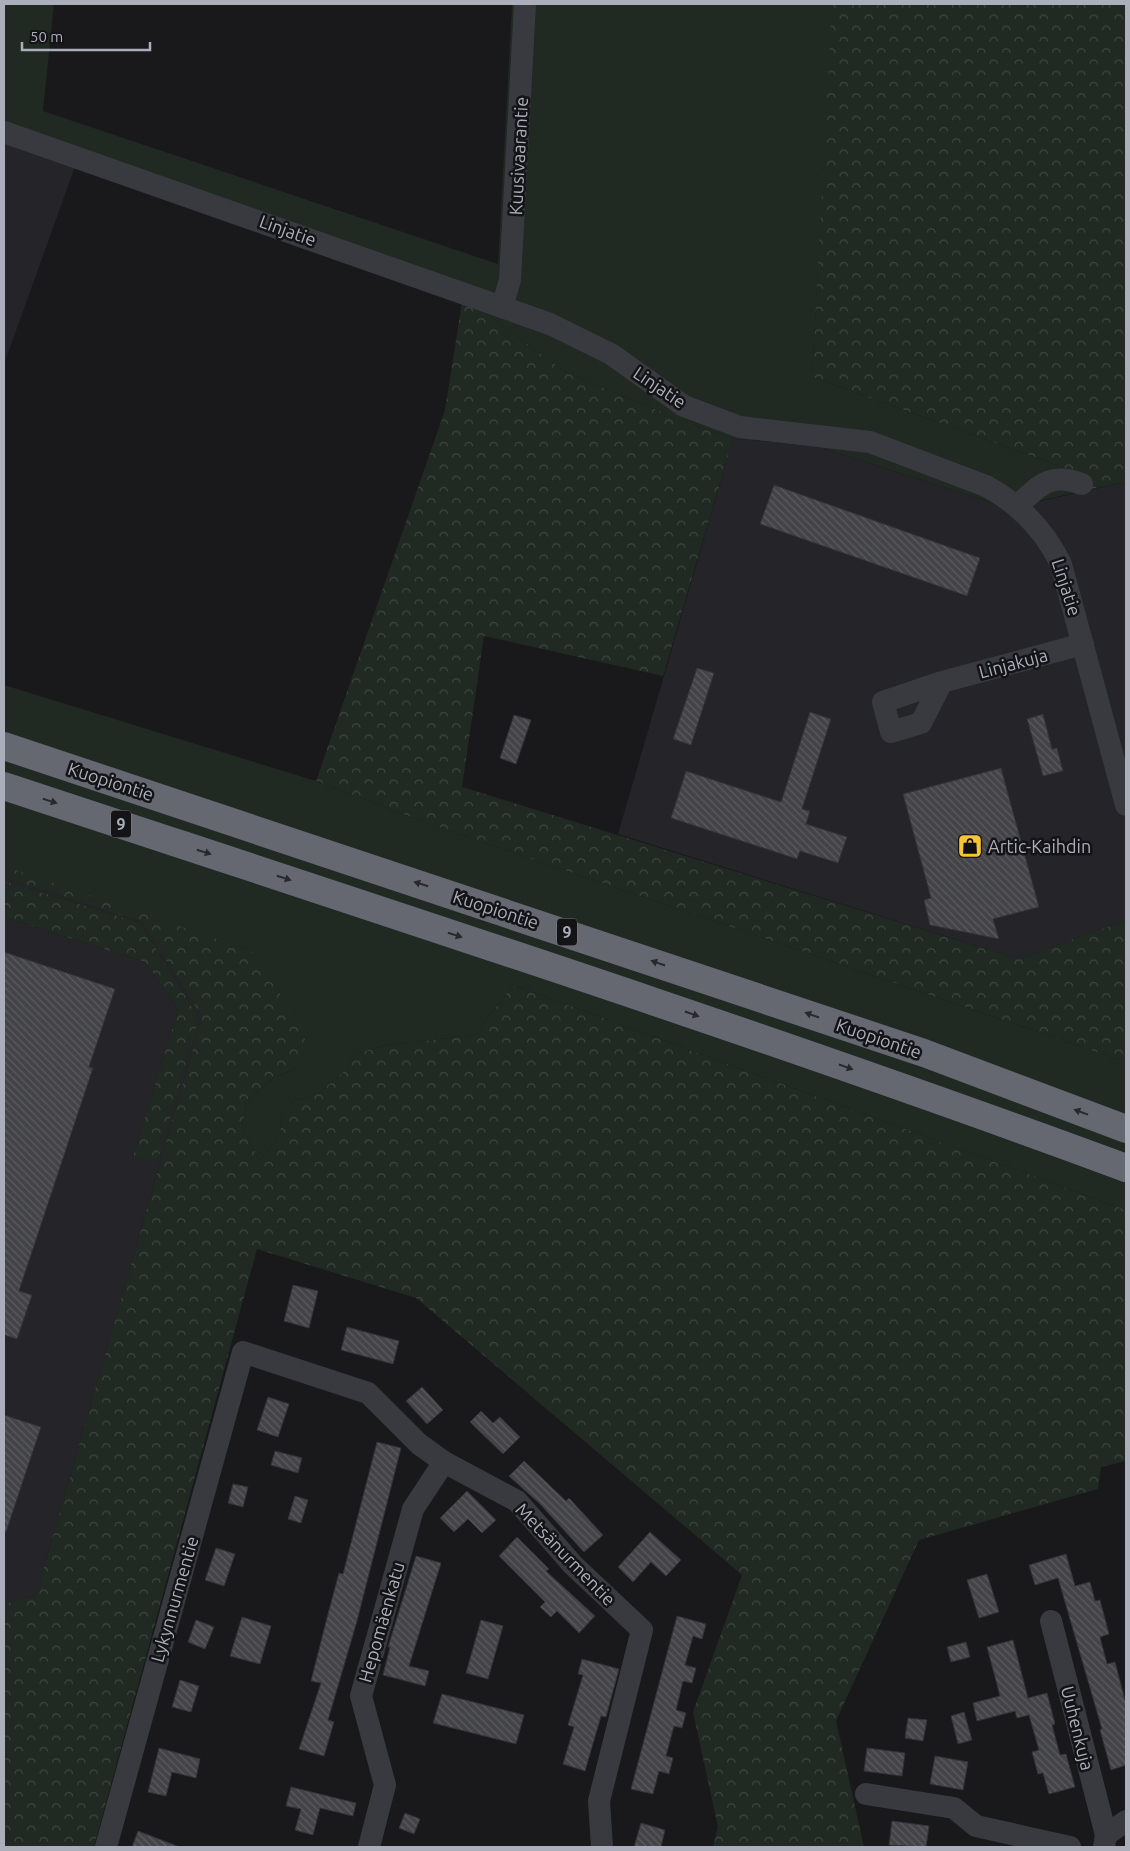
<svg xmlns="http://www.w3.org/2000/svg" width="1130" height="1851" viewBox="0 0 1130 1851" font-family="Ubuntu,sans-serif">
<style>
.built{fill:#252428}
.grass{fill:#202922}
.forest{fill:url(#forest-crowns)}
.building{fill:url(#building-back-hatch);stroke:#333237}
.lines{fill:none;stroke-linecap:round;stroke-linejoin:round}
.minor{stroke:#393a40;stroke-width:22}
.highway{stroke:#656771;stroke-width:28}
.oneway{fill:#28282d}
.labels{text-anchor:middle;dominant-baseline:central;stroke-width:5;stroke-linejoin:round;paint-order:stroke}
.shield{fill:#141316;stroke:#7e808a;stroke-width:1}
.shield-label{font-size:16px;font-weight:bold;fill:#abaebb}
.street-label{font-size:18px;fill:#abaebb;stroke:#141316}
.poi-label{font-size:18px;fill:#abaebb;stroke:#141316;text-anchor:start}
</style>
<defs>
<pattern id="forest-crowns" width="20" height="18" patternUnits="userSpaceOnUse" patternTransform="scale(1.25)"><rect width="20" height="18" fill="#202922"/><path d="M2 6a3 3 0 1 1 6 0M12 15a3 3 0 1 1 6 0" fill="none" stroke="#3e4640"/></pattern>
<pattern id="building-back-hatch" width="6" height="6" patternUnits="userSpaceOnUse" patternTransform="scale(1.25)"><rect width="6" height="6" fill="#434348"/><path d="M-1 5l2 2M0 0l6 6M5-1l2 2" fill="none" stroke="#5b5c60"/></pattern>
</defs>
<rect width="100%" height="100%" fill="#19191b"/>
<g class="built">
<path d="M4,135L77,161L4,364Z"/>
<path d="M733,439L809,444L1009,508L1126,482V920L1019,959L618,834Z"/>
<path d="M4,878L142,922L202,1017L36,1595L4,1604V917L145,962L178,1010L133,1156L199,1018L140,923L4,881Z"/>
</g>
<g class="grass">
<path d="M4,4H54L43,111L498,264L512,4H833L812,377L1079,473L1082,491L1009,508L809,444L733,439L685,422L564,371L463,296L4,135Z"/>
<path d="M4,685L316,781L430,824L1126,1062V1210L513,985L475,1035L387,1045L358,1053L346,1070L319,1093L292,1102L282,1113L280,1134L260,1161L242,1127L247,1101L273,1078L296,1068L252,951L4,868Z"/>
</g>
<g class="forest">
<path d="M832,4H1126V482L1082,491L1079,473L812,377Z"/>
<path d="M463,296L564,371L685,422L733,439L663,676L484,636L462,787L1019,959L1126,920V1062L430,824L316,781L445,410Z"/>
<path d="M4,866L252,951L292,1012L308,1046L296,1068L273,1078L247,1101L242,1127L260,1161L280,1134L282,1113L292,1102L319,1093L346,1070L358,1053L387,1045L475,1035L513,985L1126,1210V1461L1101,1467L1098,1489L919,1540L836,1721L864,1847H713L718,1827L693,1712L742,1575L416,1298L257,1249L94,1847H4V1604L36,1595L202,1017L142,922L4,878Z"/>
<path d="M4,881L140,923L199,1018L157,1163L133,1156L178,1010L145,962L4,917Z"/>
</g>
<g class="building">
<path d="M774,485L980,558L967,596L760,524Z"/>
<path d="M697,668L714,673L691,745L673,739Z"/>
<path d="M810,712L831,719L802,809L810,811L806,824L847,837L838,863L800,851L797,859L671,818L686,771L781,802Z"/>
<path d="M1043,714L1052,749L1057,748L1063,771L1043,776L1027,719Z"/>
<path d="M514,715L531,720L516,764L500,758Z"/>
<path d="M1001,768L1039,907L993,919L999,939L930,925L924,900L931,898L903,794Z"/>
<path d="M4,952L115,989L89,1067L93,1068L19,1291L32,1295L17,1339L4,1335Z"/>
<path d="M293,1285L318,1291L309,1328L284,1321Z"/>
<path d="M347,1327L399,1341L393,1364L341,1350Z"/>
<path d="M422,1387L443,1410L427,1424L406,1401Z"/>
<path d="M268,1397L289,1404L278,1437L257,1430Z"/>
<path d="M481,1411L493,1423L500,1417L520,1437L503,1454L470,1422Z"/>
<path d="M4,1415L41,1427L6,1532H4Z"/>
<path d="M377,1442L401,1448L357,1621L328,1720L334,1722L324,1756L299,1749L321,1683L311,1681L328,1614L339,1573L343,1574Z"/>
<path d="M275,1451L302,1458L298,1473L271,1465Z"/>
<path d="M524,1461L566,1501L569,1498L603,1535L584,1552L540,1504L509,1476Z"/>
<path d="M233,1484L248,1487L243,1507L228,1503Z"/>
<path d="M467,1491L496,1520L482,1533L468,1519L454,1532L440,1518Z"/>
<path d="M295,1496L308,1500L301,1523L288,1519Z"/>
<path d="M650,1532L681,1560L666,1576L651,1562L633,1582L618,1567Z"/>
<path d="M517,1537L549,1569L546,1571L595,1616L579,1633L557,1611L551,1617L540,1607L545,1602L499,1556Z"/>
<path d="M216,1548L235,1554L224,1586L205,1580Z"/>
<path d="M1066,1554L1075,1586L1090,1582L1095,1601L1100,1600L1109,1634L1100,1637L1107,1664L1115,1662L1126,1704V1765L1111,1770L1100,1730L1102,1729L1058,1578L1035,1585L1029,1565Z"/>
<path d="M416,1556L441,1563L409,1666L429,1671L425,1686L383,1675L390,1647H388Z"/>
<path d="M987,1574L999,1612L979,1618L967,1580Z"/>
<path d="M677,1616L706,1624L702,1639L693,1636L685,1665L696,1668L692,1683L683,1681L676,1710L686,1713L682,1728L674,1726L666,1756L673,1758L669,1774L659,1771L653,1794L631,1789Z"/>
<path d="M242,1617L271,1626L260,1664L230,1656Z"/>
<path d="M196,1620L214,1627L205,1649L188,1642Z"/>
<path d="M481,1620L503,1626L488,1679L466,1673Z"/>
<path d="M1013,1640L1028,1698L1047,1693L1055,1724L1052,1725L1060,1755L1066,1754L1075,1787L1049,1794L1043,1773L1038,1774L1032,1752L1039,1750L1029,1715L1017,1718L1015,1711L977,1721L973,1703L1000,1696L987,1647Z"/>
<path d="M966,1642L970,1657L951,1662L947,1647Z"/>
<path d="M582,1659L619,1669L606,1717L601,1716L585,1771L563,1764L574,1727L568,1725L583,1675L578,1674Z"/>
<path d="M180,1680L199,1686L191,1712L172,1707Z"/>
<path d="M442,1694L524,1715L516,1744L433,1723Z"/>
<path d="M964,1712L972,1740L958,1744L951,1716Z"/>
<path d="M908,1718L927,1720L923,1741L905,1738Z"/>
<path d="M159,1748L200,1759L196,1778L172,1772L166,1796L148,1792Z"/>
<path d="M867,1748L905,1753L902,1776L864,1771Z"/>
<path d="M935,1756L968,1762L963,1790L930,1784Z"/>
<path d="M291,1787L356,1803L353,1816L320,1808L313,1835L295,1830L301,1809L286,1806Z"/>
<path d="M405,1813L420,1819L414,1834L399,1828Z"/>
<path d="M892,1821L929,1826L926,1847L889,1845Z"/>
<path d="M641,1823L665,1830L661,1847H634Z"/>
<path d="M138,1831L177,1846V1847H132Z"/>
</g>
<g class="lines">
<g class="minor">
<path d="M4,132L550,324L611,354L684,406L740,427L870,442L986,486C1020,504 1044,530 1061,564L1126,805"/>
<path d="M502,307L510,280L525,4"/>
<path d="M1017,506C1040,485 1050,472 1082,484"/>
<path d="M942,682L921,723L891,732L883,702L942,682L1083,644"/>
<path d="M1051,1621L1106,1835"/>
<path d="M866,1794L954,1808L976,1826L1070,1847"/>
<path d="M106,1847L243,1352L368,1393L419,1444L444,1462L517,1501L573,1565L642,1630L599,1801L602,1847"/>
<path d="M369,1847L385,1785L361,1696L413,1509L444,1462"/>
<path d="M1104,1847L1106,1835L1126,1821"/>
</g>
<g class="highway">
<path d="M4,746L924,1053L1126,1129"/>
<path d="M4,786C379,910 755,1031 1126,1168"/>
</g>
</g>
<defs><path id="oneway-solid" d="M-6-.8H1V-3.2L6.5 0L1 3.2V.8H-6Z" transform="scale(1.25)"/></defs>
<g class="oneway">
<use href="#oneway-solid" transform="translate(50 801) rotate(18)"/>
<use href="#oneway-solid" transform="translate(204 852) rotate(18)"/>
<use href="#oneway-solid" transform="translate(284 878) rotate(18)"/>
<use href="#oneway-solid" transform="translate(421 884) rotate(-162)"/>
<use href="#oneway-solid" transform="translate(455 935) rotate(18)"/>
<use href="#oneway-solid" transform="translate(658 963) rotate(-161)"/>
<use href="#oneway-solid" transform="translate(692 1014) rotate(19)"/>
<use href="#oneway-solid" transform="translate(812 1015) rotate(-161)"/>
<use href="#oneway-solid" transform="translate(846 1067) rotate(19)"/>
<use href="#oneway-solid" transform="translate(1081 1112) rotate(-160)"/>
</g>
<defs>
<symbol id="shop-square" viewBox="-11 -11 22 22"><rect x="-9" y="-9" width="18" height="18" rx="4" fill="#f5c536" stroke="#141316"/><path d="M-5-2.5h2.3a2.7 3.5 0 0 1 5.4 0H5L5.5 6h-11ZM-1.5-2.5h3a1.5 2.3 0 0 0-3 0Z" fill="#111"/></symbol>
</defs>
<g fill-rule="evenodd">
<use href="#shop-square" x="956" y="832" width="28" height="28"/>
</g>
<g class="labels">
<g class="shield">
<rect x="111" y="810.5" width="20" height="27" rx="4"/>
<rect x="557" y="918.5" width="20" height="27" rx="4"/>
</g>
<g class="shield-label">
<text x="121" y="824">9</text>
<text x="567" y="932">9</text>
</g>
<g class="street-label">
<text transform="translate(518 156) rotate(-87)">Kuusivaarantie</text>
<text transform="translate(288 230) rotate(20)">Linjatie</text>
<text transform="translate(660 387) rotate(34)">Linjatie</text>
<text transform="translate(1067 587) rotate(72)">Linjatie</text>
<text transform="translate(1013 663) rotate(-15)">Linjakuja</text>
<text transform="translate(111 781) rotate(18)">Kuopiontie</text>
<text transform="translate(496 909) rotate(18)">Kuopiontie</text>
<text transform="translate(879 1038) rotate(19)">Kuopiontie</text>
<text transform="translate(566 1554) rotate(46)">Metsänurmentie</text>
<text transform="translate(174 1599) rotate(-74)">Lykynnurmentie</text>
<text transform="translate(381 1622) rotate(-74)">Hepomäenkatu</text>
<text transform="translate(1078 1728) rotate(76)">Uuhenkuja</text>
</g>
<g class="poi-label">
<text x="988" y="846">Artic-Kaihdin</text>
</g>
</g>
<rect width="1130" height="1851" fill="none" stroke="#abaebb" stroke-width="10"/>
<path d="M22 42v8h128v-8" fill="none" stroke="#abaebb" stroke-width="2.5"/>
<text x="30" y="42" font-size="15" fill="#abaebb" stroke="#141316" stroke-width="4" paint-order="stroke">50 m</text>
</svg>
